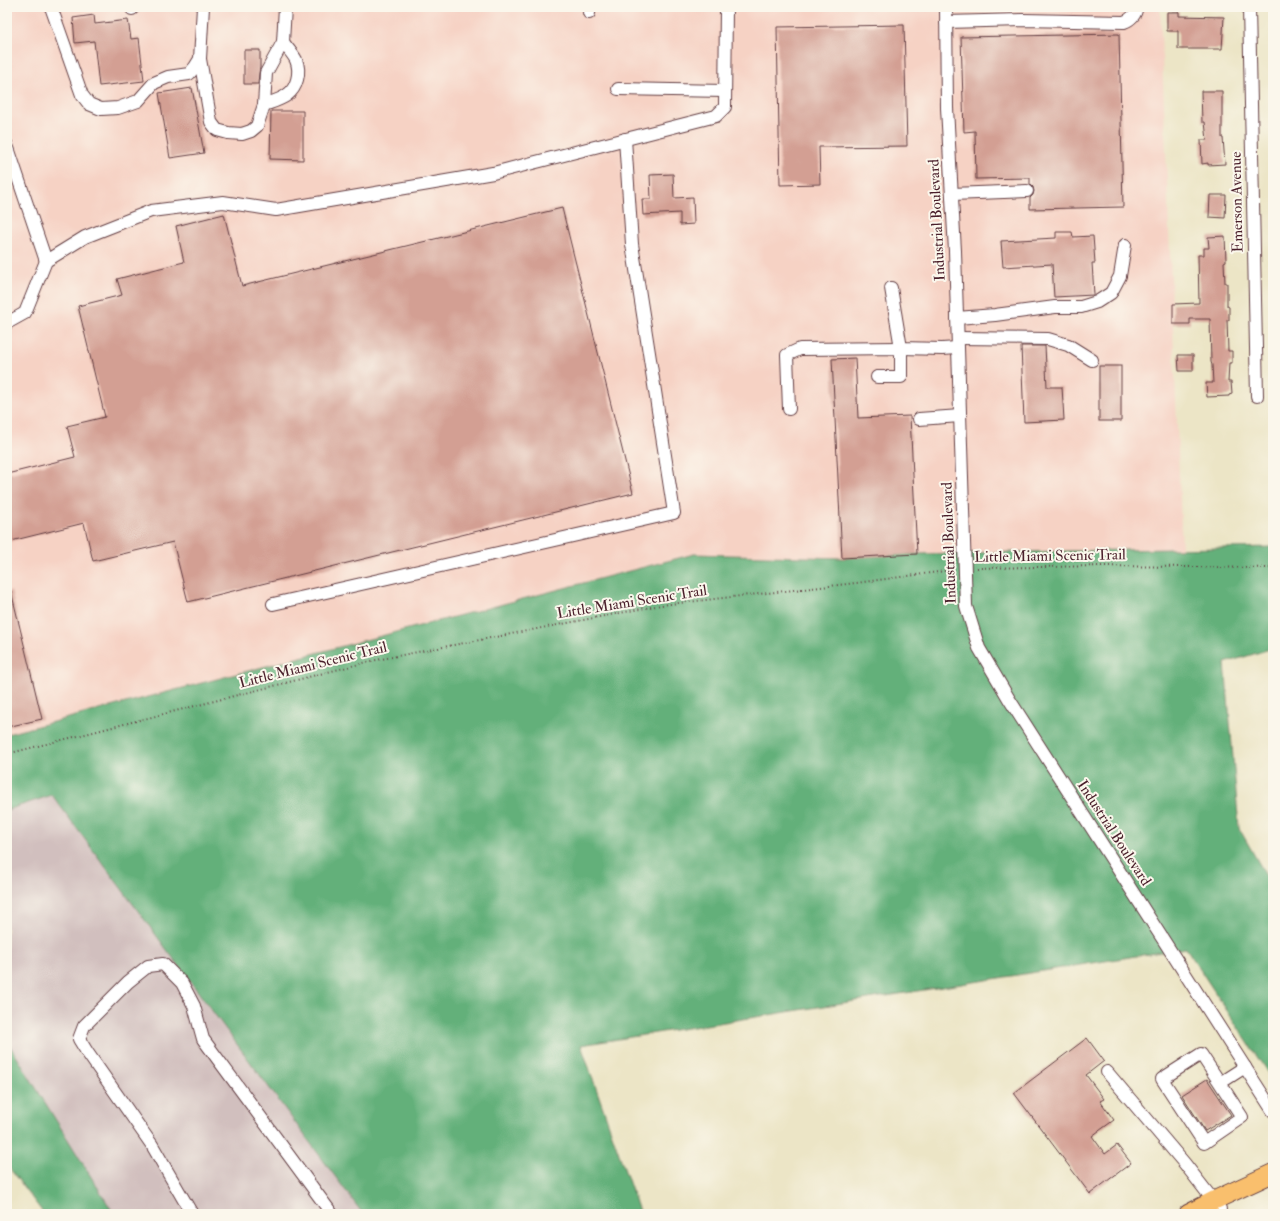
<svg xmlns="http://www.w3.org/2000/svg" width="1280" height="1221" viewBox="0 0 1280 1221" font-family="'IM FELL Double Pica',serif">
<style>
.built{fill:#f6d2c4}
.industrial{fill:#d1bfbe}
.forest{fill:#64b07a;stroke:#576852}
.building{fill:#d39f93}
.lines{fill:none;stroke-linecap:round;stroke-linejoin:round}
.minor-casing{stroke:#623d42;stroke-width:14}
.highway-casing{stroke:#623d42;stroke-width:20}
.path{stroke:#623d42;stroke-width:2;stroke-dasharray:1 3;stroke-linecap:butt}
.minor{stroke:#fff;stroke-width:12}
.highway{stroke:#f9bf6d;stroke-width:18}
.labels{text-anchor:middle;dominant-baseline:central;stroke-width:4;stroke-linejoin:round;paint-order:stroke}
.street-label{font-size:15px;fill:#4a1f2b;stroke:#fbf7ec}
</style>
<rect width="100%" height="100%" fill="#fbf7ec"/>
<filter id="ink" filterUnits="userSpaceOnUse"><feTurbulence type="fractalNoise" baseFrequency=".025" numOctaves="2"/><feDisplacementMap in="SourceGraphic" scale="8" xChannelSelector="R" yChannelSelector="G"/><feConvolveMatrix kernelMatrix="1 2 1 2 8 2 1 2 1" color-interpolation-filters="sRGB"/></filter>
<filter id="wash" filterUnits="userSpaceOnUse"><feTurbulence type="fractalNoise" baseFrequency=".012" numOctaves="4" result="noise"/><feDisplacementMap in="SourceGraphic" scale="16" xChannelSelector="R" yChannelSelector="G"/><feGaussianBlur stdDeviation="0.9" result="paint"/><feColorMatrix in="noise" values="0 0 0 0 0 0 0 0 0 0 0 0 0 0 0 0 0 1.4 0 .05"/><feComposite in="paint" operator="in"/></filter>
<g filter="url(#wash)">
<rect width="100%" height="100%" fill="#ece5c6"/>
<path class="built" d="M7,7H1160L1182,549L917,554L842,558L694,554L7,734Z"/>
<path class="industrial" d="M87,764L392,1214H54L7,1154V783Z"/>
<g class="forest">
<path d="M1273,547V648L1225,663L1239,828L1273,888V1081L1186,948L581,1045L640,1214H363L52,795L7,810V734L694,554L842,558L917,554Z"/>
<path d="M7,1041L114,1214H44L7,1165Z"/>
</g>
<g id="blocks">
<g class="building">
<path d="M1167,12H1179V16L1224,17L1222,49H1178V31H1167Z"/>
<path d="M94,15L95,24L128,20L131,39L139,38L144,81L99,86L94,41L75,43L73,18Z"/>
<path d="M904,25L907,146L819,147L820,184L780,185L777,27Z"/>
<path d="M1119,34L1123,207L1030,209V198L1033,195L1034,191L1033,187L1030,184V178L976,179L975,131L964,132L961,37Z"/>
<path d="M244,50H260V68L259,73L258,84H244Z"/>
<path d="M192,88L204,153L170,158L159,93Z"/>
<path d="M1201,91H1222V138H1223L1225,164L1208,165V163L1202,164L1201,140H1207L1205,122H1202Z"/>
<path d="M271,111H303V160L270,159Z"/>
<path d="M673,174L674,198L693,197L694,224L680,225V213L643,215L642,199H651L650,175Z"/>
<path d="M1210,195H1226L1225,218L1209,217Z"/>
<path d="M562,208L633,493L188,602L173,542L93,561L84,523L7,542V474L75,457L67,426L105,417L78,306L122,295L117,279L184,262L176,226L224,214L242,286Z"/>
<path d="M1056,232H1072L1073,237L1093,236L1095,263H1092L1094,295L1054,297L1052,264L1003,267L1001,241L1056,238Z"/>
<path d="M1225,236L1226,261L1224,262L1225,283H1227V306L1229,307V320H1227L1228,351H1232V363H1229L1228,382H1231L1232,394L1229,395V396L1207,397L1206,383H1213L1212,365L1211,362L1210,319H1190V324H1173V304L1199,303L1198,255H1204V248H1209L1208,237Z"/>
<path d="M1021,346H1045L1047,387H1062L1064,420L1024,422Z"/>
<path d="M1178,355H1193V371H1179Z"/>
<path d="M855,358L858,418L910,416L917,554L842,558L832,359Z"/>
<rect x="1099" y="366" width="22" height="55"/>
<path d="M11,591L42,719L7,727V592Z"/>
<path d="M1087,1038L1104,1061L1086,1075L1104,1099L1100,1101L1114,1120L1092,1136L1105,1154L1117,1145L1131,1163L1090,1194L1014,1093Z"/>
<path d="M1207,1079L1231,1115L1205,1131L1182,1095Z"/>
</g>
</g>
</g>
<g filter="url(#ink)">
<use href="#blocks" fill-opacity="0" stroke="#623d42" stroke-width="1"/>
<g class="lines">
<defs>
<g id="minor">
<path d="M51,7L82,95L89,104L101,109L118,108L138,101L154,83L168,77L189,74L195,67L200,59L203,7"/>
<path d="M946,7L947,108L955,251L966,606L979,648L1009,699L1273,1111"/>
<path d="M1249,7L1257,396"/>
<path d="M132,9V7"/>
<path d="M589,13L590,7"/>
<path d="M946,22L1023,20L1124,22C1130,20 1137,14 1136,7"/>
<path d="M200,59L211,122L217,130L228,133L242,134L251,131L257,126L264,105L266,73L283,42L285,7"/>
<path d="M618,89L725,91"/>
<path d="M264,105C272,102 280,100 287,95C297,88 301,72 296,60C293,54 287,48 283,42"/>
<path d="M7,145L46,261"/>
<path d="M952,194L1027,191"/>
<path d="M891,288L901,348L942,349L957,348"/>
<path d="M957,318L995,315L1055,307H1081L1097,302L1111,293L1120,276L1125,245"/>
<path d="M7,323L25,313L46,261L85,237L151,211L223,202L276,210L493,173L716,116L725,107L726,7"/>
<path d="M958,338L1048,339L1068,345L1092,360"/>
<path d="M789,409L787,355L800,349L901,348V377H877"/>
<path d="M919,419L960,416"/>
<path d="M273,604L674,513L632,244L625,139"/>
<path d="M1107,1072L1185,1164L1220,1209"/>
<path d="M1220,1083L1201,1054L1162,1079L1204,1143L1242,1117L1220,1083L1245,1067"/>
<path d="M192,1214L152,1145L87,1052L79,1039L84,1026L128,982L148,966L163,964L182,983L194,1006L203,1039L332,1214"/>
</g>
<path id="highway" d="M1188,1214L1215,1200L1273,1173"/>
</defs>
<use href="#minor" class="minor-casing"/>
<use href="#highway" class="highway-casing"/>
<g class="path">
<path d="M977,568L1102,566L1273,568"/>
<path d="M7,754L371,661L661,605L856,583L953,570"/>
</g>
<use href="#minor" class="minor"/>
<use href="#highway" class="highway"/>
</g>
</g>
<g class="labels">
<g class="street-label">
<text transform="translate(1237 202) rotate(-91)">Emerson Avenue</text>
<text transform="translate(937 220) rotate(-93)">Industrial Boulevard</text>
<text transform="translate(949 543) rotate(-92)">Industrial Boulevard</text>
<text transform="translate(1050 556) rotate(-1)">Little Miami Scenic Trail</text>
<text transform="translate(632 602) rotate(-9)">Little Miami Scenic Trail</text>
<text transform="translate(313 665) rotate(-14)">Little Miami Scenic Trail</text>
<text transform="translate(1114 833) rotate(57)">Industrial Boulevard</text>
</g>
</g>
<rect width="1280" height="1221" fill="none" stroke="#fbf7ec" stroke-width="24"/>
</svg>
